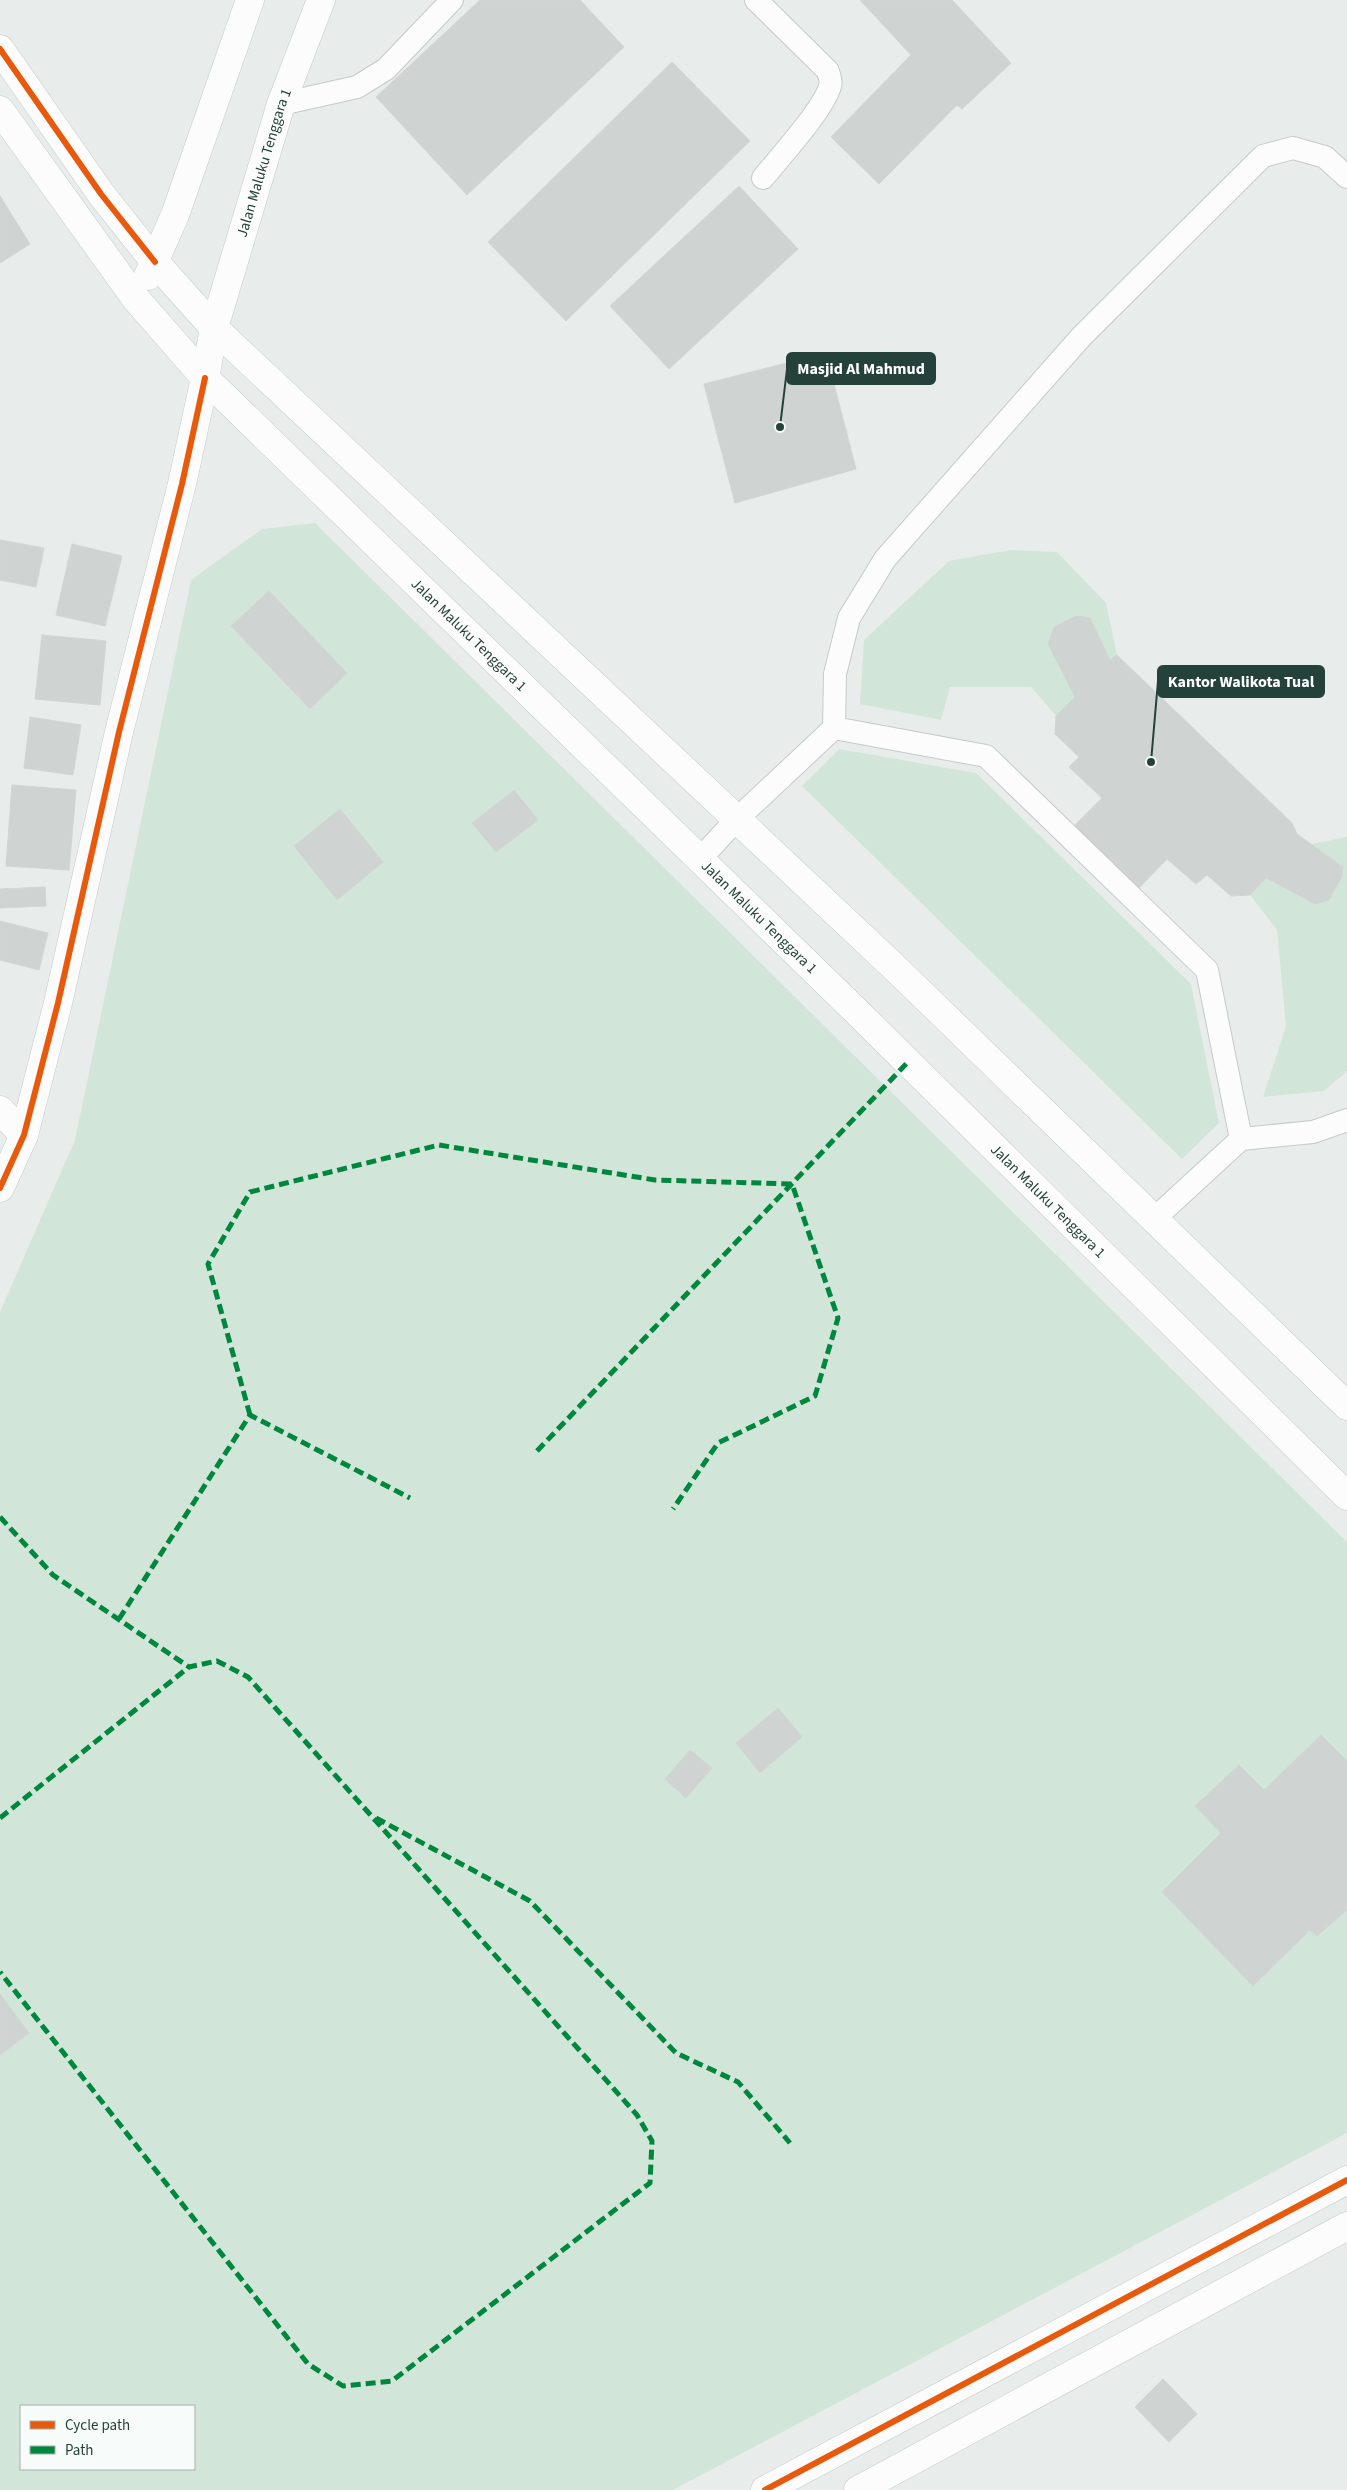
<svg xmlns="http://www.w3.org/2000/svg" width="1347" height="2490" viewBox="0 0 1347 2490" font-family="'Source Sans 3',sans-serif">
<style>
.green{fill:#d1e6d8;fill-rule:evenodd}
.building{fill:#cfd4d2;stroke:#d1d6d4}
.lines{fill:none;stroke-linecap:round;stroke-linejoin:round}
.lane-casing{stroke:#c5cac8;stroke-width:24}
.street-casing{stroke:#c5cac8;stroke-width:29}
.secondary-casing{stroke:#c3cbc8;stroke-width:29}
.lane{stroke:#fcfcfc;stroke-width:22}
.street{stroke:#fcfcfc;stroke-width:28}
.secondary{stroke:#fcfcfc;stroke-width:28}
.quiet{stroke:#00873e;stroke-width:5;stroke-dasharray:10 5;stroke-linecap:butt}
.cycleway-casing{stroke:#f7fbf9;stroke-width:9}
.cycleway{stroke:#e8590c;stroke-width:6}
.labels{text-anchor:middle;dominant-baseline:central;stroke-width:4.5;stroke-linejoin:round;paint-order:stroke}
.street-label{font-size:15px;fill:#24423a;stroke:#f7fbf9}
.leader{fill:none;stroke:#24423a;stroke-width:2}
.callout-dot{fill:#24423a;stroke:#f7fbf9;stroke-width:2}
.callout{fill:#24423a;stroke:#24423a;stroke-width:2}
.callout-label{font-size:16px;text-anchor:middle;font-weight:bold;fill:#fff}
</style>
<rect width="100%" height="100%" fill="#e8edeb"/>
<g class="green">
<path d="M315,523L1347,1542V2133L673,2490H0V1312L75,1140L191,580L262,529ZM21,2406H194V2469H21Z"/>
<path d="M1011,550L1057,552L1106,603L1117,655L1110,660L1089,618L1076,616L1054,628L1048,644L1075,697L1056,716L1031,687H950L941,720L860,704L864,640L949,561Z"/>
<path d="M839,749L976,773L1191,984L1219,1123L1182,1159L802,786Z"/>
<path d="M1347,837V1071L1324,1091L1263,1097L1286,1026L1277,930L1250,895L1266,878L1315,904L1329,900L1342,876L1343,867L1312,844Z"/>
</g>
<g class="building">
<path d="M480,0H580L624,47L467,195L376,97Z"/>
<path d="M860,0H952L1011,63L962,109L957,105L879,184L831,137L911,55Z"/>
<path d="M672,62L750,141L566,321L488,242Z"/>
<path d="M739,186L798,249L669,369L610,306Z"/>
<path d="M0,196L30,244L0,263Z"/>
<path d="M826,353L856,469L735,503L704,384Z"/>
<path d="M0,540L44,548L36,587L0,580Z"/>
<path d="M72,544L122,556L105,626L56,615Z"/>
<path d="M269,591L347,673L310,709L231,626Z"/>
<path d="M1076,616L1090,618L1110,660L1117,655L1292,823L1297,834L1343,867L1342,876L1329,900L1315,904L1266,878L1250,895L1231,896L1207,875L1196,884L1167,859L1136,891L1070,830L1102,798L1069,767L1079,757L1055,734L1056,716L1075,697L1048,644L1054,627Z"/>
<path d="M42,635L106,641L100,705L35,699Z"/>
<path d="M30,717L81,725L73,775L24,768Z"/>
<path d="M12,785L76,790L69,870L6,866Z"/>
<path d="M514,790L538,820L496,852L472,823Z"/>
<path d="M340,809L383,862L337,900L294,846Z"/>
<path d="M45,887L46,906L0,908V889Z"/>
<path d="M0,921L48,933L39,970L0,960Z"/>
<path d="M778,1708L802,1737L760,1773L736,1743Z"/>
<path d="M1321,1735L1347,1761V1910L1317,1936L1310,1930L1253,1986L1162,1892L1221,1833L1195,1806L1239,1765L1264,1790Z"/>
<path d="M690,1750L712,1768L686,1798L665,1779Z"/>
<path d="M0,1994L29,2033L0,2055Z"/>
<path d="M1163,2379L1197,2414L1169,2442L1135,2407Z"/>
</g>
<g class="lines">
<defs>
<g id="lane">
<path d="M756,0L828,71C829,76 832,81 830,86C824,109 779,158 763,178"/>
<path d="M281,104L357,87L386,69L452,0"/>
<path d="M834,728L986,756L1207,970L1241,1139"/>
<path d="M699,860L737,819L834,728L835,674L849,618L885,559L1082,336L1263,156L1293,148L1325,157L1347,177"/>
<path d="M1154,1219L1241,1139L1313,1132L1347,1120"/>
</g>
<path id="street" d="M0,1110L24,1135"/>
<g id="secondary">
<path d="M0,49L101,194L155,262L214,328L893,966L1347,1406"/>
<path id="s1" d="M0,110L136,299L205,378L854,1009L1347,1496"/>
<path d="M148,276L175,215L250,0"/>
<path id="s2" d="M0,1188L24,1135L58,1003L119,732L182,484L205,378L214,328L281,104L321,0"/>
<path d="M765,2490L1347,2180"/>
<path d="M858,2490L1347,2226"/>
</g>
</defs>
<use href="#lane" class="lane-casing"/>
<use href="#street" class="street-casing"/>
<use href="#secondary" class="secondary-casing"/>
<use href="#lane" class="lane"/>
<use href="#street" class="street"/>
<use href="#secondary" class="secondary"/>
<g class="quiet">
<path d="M250,1415L208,1264L250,1192L439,1145L655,1180L792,1184L838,1318L815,1396L718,1443L673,1509"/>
<path d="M537,1451L908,1062"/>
<path d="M0,1517L53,1575L189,1667"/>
<path d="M119,1619L250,1415L410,1498"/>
<path d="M0,1818L189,1667L217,1661L248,1677L637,2115L652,2141L650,2183L392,2381L343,2386L308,2364L0,1972"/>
<path d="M376,1818L530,1901L676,2053L738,2082L790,2143"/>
</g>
<defs>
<g id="cycleway">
<path d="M0,49L101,194L155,262"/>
<path d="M0,1188L24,1135L58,1003L119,732L182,484L205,378"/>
<path d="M765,2490L1347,2180"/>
</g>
</defs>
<use href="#cycleway" class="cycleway-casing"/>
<use href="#cycleway" class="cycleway"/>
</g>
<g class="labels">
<g class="street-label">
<text stroke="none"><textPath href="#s2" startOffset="1060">Jalan Maluku Tenggara 1</textPath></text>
<text stroke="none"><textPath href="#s1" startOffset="706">Jalan Maluku Tenggara 1</textPath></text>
<text stroke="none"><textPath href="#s1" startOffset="1111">Jalan Maluku Tenggara 1</textPath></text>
<text stroke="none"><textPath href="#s1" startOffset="1516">Jalan Maluku Tenggara 1</textPath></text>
</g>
</g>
<path class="leader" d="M780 427L787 369M1151 762L1158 681"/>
<g class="callout-dot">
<circle cx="780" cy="427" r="5"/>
<circle cx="1151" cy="762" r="5"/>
</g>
<g class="callout">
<rect x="787" y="353" width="148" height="31" rx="5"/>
<rect x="1158" y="666" width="166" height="31" rx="5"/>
</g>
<g class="callout-label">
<text x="861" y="374">Masjid Al Mahmud</text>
<text x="1241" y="687">Kantor Walikota Tual</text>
</g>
<rect x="20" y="2405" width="175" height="65" fill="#f7fbf9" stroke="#a3b1ad"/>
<rect x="30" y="2421" width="25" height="8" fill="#e8590c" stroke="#a3b1ad"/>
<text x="65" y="2430" font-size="15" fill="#24423a">Cycle path</text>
<rect x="30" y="2446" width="25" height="8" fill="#00873e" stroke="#a3b1ad"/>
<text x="65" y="2455" font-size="15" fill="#24423a">Path</text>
</svg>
